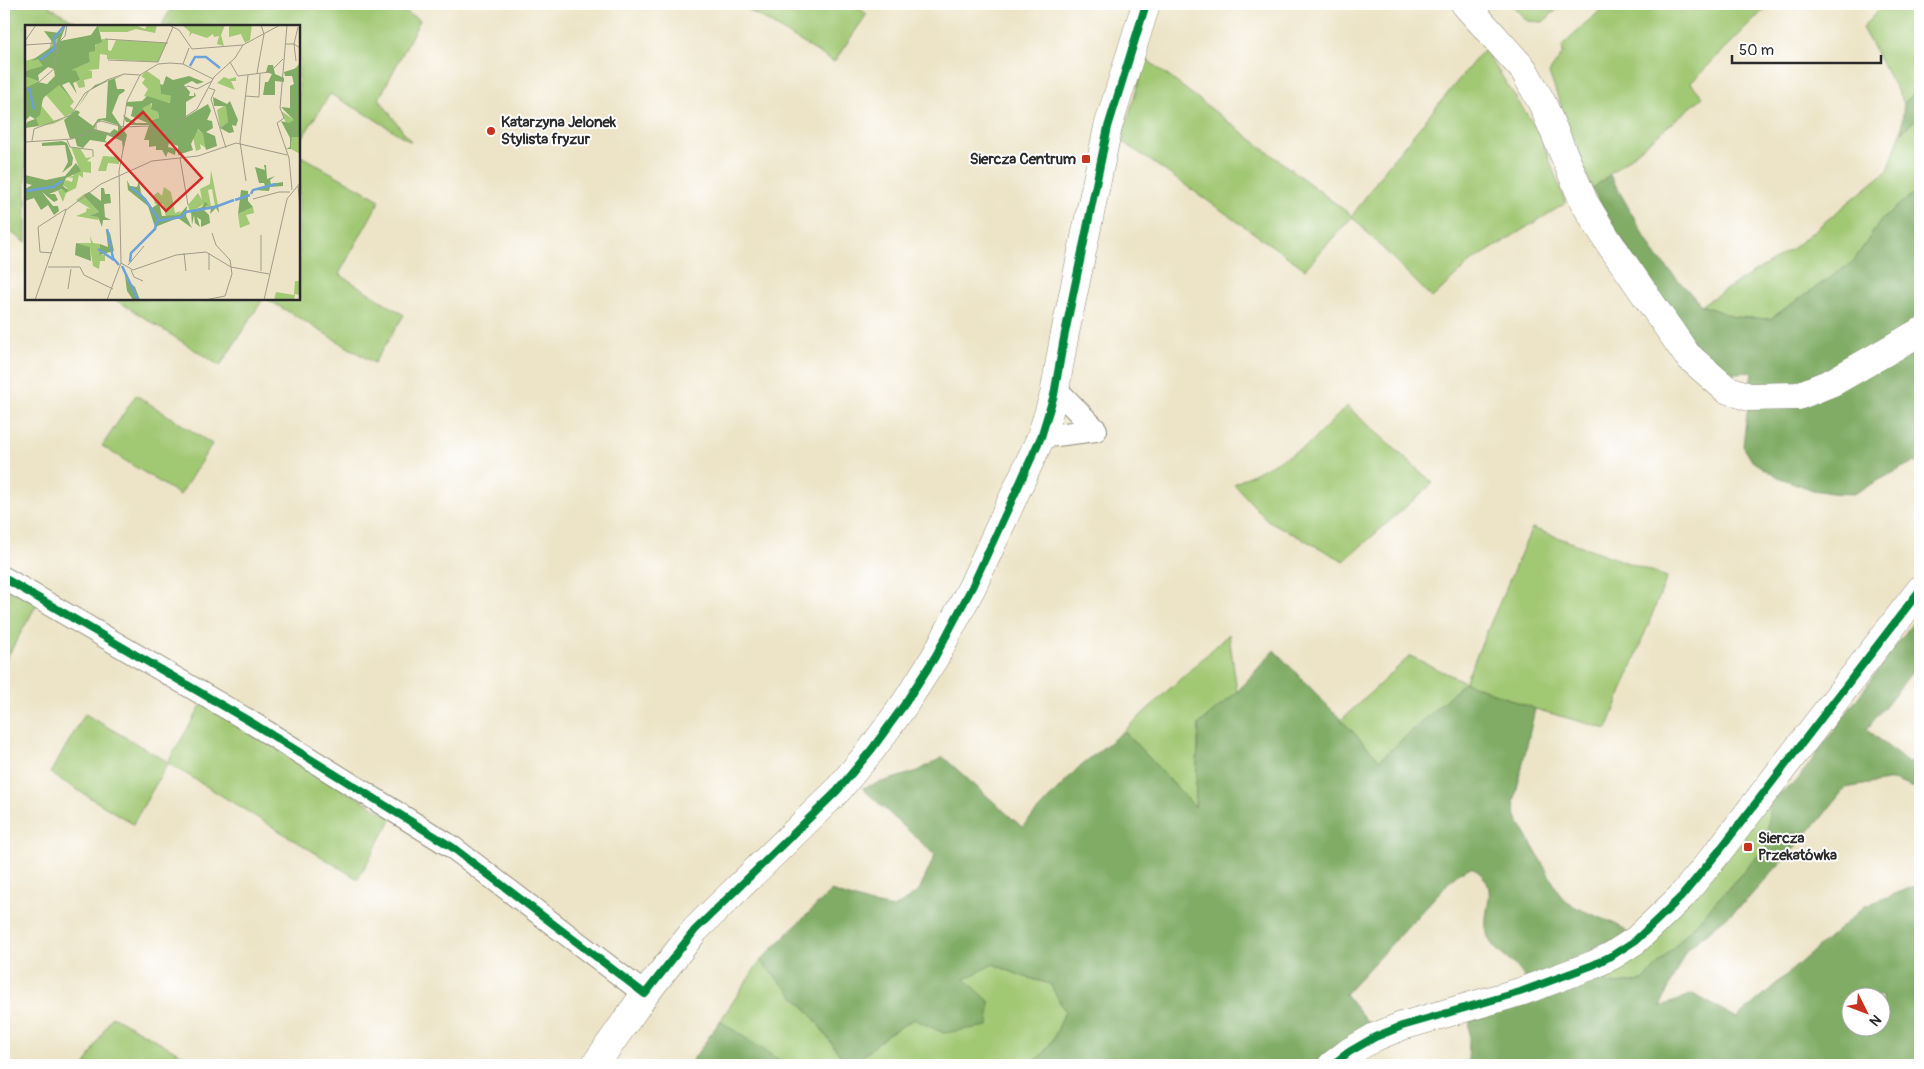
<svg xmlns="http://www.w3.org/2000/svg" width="1924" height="1069" viewBox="0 0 1924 1069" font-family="Pangolin,sans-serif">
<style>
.green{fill:#a1c873;stroke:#667a4f}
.forest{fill:#80ac65;stroke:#566c48;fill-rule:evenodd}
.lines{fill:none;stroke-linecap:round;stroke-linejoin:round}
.minor-casing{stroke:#8c8879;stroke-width:24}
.tertiary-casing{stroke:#8c8879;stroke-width:29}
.minor{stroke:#fff;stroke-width:22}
.tertiary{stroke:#fff;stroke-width:28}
.cycleway-casing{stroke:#fff;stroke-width:11}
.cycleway{stroke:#00873e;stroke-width:8}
.poi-dot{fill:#c8321e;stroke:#fff;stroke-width:2}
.labels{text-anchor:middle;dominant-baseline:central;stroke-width:4;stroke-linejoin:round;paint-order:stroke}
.poi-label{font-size:15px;font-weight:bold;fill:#2b2b2b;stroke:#fff;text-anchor:start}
.inset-river{fill:none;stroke:#6ba2d9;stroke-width:2.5}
.inset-road{fill:none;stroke:#9f9a89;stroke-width:1}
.view{fill:#d62828;fill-opacity:0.15;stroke:#d62828;stroke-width:2.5}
.inset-edge{fill:none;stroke:#2b2b2b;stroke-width:2.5}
</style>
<rect width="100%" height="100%" fill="#fff"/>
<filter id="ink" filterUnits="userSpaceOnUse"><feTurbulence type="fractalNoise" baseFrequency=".02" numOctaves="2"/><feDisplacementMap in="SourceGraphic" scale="10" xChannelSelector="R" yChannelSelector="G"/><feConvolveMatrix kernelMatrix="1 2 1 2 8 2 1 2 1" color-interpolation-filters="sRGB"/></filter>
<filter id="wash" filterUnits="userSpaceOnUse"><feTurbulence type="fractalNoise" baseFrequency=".0096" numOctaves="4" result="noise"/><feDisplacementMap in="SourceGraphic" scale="20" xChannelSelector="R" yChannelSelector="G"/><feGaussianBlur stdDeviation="1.12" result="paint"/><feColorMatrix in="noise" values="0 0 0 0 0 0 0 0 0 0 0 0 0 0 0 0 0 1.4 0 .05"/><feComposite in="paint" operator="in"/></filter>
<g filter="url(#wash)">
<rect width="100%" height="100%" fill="#ede4c7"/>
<g class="green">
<path d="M4,4H45L83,26H26V242L4,228Z"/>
<path d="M174,4H204L213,9L216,4H392L420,20L379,99L411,142L368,115L330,94L299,143V26H161Z"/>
<path d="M739,4H853L867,14L834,62Z"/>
<path d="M1511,4H1563L1543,22L1527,21Z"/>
<path d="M1607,4H1770L1691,83L1703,97L1592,189L1549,73L1563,53L1562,46Z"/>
<path d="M1884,4H1920V88L1904,103L1862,28Z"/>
<path d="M1484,49L1539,133L1566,203L1472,261L1432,298L1352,217L1305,269L1121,140L1146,59L1352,216L1386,168Z"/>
<path d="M1920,116V188L1882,219L1853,262L1770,319L1734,317L1701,305L1793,248L1888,170L1901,132Z"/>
<path d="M299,155L380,200L339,274L404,315L374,363L267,299H299Z"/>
<path d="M115,299H263L220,366Z"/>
<path d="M136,395L212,444L180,495L102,446Z"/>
<path d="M1347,406L1433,483L1344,561L1267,520L1234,484L1307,446Z"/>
<path d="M1532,528L1667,577L1607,729L1535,709L1465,682L1380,760L1341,720L1410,656L1465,682Z"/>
<path d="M4,585L37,604L5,661H4Z"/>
<path d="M1229,634L1237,692L1199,725L1195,807L1124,731Z"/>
<path d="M202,704L392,818L358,879L168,763L133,824L50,773L85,714L168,762Z"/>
<path d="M1770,800L1767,846L1643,981L1607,985L1608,968Z"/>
<path d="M760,961L811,1014L847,1065H785L720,1021Z"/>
<path d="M993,964L1022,976L1051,984L1065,1011C1057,1033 1049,1053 1028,1065H853L888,1034L914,1019L944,1033L964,979Z"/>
<path d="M112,1016L199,1064L198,1065H85Z"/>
</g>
<g class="forest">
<path d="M1920,88V116L1901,132L1904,103Z"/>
<path d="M1610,175L1654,253L1701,305L1734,317L1770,319L1853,262L1882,219L1920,188V467L1915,461L1853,494L1832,493L1813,490L1775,476L1752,461L1743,446L1752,372L1733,373L1695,345L1667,315L1592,189Z"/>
<path d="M1920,613V662L1867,729L1909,764L1920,756V790L1893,780L1845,788L1818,822L1744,903L1686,950L1660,1007L1693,994L1737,1018L1865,906L1920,884V1065H1461L1468,1061L1470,1021L1530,1003C1528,996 1528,984 1524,977C1515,960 1495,955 1488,937C1478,909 1506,887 1471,867L1459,873L1449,882L1345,994L1370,1025V1049L1354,1065H1028C1049,1053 1057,1033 1065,1011L1050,984L1022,976L993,964L965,979L990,1002L988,1026L944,1033L914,1019L888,1034L853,1065H847L811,1014L760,961L831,891L868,903L894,908L919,891L935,855L862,788L918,771L943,757L1022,827L1080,766L1124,731L1195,807L1199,724L1237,692L1274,650L1380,760L1465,682L1535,709L1514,802L1516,817L1562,898C1579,913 1604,916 1624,929C1630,933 1635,945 1639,952L1608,968L1607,985L1643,981L1767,846L1770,800L1796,782ZM1852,996H1882V1026H1852Z"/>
<path d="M720,1021L782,1062L785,1065H689Z"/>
</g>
</g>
<g filter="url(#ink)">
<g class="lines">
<defs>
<g id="minor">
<path d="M1041,437L1096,430L1055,388"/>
<path d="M4,578L249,721L452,847L645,994"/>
</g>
<g id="tertiary">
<path d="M1465,4L1524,70L1543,105L1584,202L1608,241L1687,355L1726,389L1749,397L1798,396L1833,382L1920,332"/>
<path d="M595,1065L645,994L695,930L837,791L872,749L904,705L935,657L972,587L1041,437L1054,395L1064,338L1108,127L1146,4"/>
<path d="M1332,1065L1349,1052L1375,1037L1402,1026L1520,992L1593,965L1613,955L1636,940L1681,897L1719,851L1920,590"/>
</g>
</defs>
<use href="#minor" class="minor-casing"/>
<use href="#tertiary" class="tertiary-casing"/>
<use href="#minor" class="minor"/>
<use href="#tertiary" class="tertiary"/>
<defs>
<g id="cycleway">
<path d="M4,578L249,721L452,847L645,994L695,930L837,791L872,749L904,705L935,657L972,587L1041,437L1054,395L1064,338L1108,127L1146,4"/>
<path d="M1332,1065L1349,1052L1375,1037L1402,1026L1520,992L1593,965L1613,955L1636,940L1681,897L1719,851L1920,590"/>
</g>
</defs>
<use href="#cycleway" class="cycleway-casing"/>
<use href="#cycleway" class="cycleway"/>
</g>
</g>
<g class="poi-dot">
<circle cx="491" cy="131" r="5"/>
<rect x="1081" y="154" width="10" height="10" rx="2.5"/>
<rect x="1743" y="842" width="10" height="10" rx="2.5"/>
</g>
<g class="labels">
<g class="poi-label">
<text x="501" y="122">Katarzyna Jelonek<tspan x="501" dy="17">Stylista fryzur</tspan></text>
<text x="1076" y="159" text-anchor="end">Siercza Centrum</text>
<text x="1758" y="838">Siercza<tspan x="1758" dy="17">Przekatówka</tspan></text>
</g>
</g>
<g transform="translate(25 25)">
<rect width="275" height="275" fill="#ede4c7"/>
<path d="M73,0H110L120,4L122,0H132L130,8L111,4L102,7H75ZM157,0H200L196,10L199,21L192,19L194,11L189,12L188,9L182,13L167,8L164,12L165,7ZM204,0H227L225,15L220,18L216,9L204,12ZM27,13L29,18L33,13L49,43L65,37L64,27L77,14H83V25L86,26L91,15L142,18L133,37L82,34V30L75,29L74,44L63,45L67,46V53L59,55L60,62L54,63L51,57L55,55L47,48L50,54L34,60L49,77L45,81L49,85L47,88L40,92L21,70L15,79L29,96L41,93L28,99L14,101L11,93L15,80L0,94V48L3,44L0,46V36L14,32L24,25ZM23,42L29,43L30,51L23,59H14L13,50ZM275,38V129L266,124L267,113L256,86L268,94L265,61L269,60L268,45ZM122,46L135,55L136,69L146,71V78L119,71L123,64L117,58L120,54L116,51ZM199,52L204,54L211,52V56H206L210,65L192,58ZM126,77V83L133,87L134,93L127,95L116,83ZM199,81H202L203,97L195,103L192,85ZM172,104L178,109L181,119V123L175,119L176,124L171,126L168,112ZM46,122L55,123L61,133L67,132L62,136L66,137V148L58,147V153L54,150L51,163L41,168L38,177L33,166L38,164L41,168L42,163L38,160L41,155L47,157L48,153L42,152L48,151L53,140ZM78,131L94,132V139L83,138L81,146H73ZM186,145L193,180L190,181L187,164L183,165L186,181L179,182V179L165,188L163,180L173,168L177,175L175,164L185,159ZM139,162L146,167L150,188L156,186L154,190L141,192L138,179H130L128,171L133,167L137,171ZM58,170L74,187L64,191L74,192L73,195L51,191L61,187L62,183L66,184L51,175ZM228,182L229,188L221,190L225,199L215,203L213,189ZM65,211L68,218L75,219L74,229L80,230V236H75L74,244L68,241L65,222L51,218H66ZM270,256H275V270L270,269L269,275H249L251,267L269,270Z" fill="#a1c873" fill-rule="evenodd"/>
<path d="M41,0L35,16L66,10L73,0L77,17L70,20V26L64,27L65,37L46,45L51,46L55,55L48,58L52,69L44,57L37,60L49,77L34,60L18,73L15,90L11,93L14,101L0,103L2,97L10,94L5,91L0,96V63L13,57L22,59L30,51L29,44L23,42L13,50L14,56L0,51V46L18,41L13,34L6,36L32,18L33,13L28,18L19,6L35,8ZM275,38V112H267L266,124H261L265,122V113L256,96L264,98L269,95L256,82L265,83V61L269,59L267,51H260L259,47L272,43ZM243,40H248L250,49L259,53V57L250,56V70H238L240,57H243L247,49L241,47ZM99,50L90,54L92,64H99L100,66L94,70L87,88L102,110L98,126L97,116L82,110L80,116L85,118L65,115L58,123L52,121L50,113L45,114L39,95L51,85L55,87L53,90L68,101L73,94L81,93L83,56L65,65L52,84L62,68L70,60ZM77,95L93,100V106L89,104L85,108L69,104L72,97ZM141,51L148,55L164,51L179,57L172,59L167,56L159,60L165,67L164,71H169V67L171,71L161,77V92L183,79L186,86L182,95L187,96L188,103L181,107L190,111L192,121L181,125L178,109L173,104L166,119L168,125L153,130V121L144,118L143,122L151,124L150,130L143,127L141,132L137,125H131V121L124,122V115H119L124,100H101L108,97H101L98,90L111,98H123L106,91L108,82L101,81L102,77L117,76L122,71L145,78L146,71L136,69L135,59L138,60ZM127,78L126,84L133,87L134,93L127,95L117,83ZM188,72L202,79L205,76L213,95L211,101L207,100L209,107L204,108L195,103L203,97L201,81H189ZM37,116L42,118L48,133L47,140L37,148L43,137L40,120L17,121V118ZM51,138L56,146L41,153L38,161L43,165L41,168L37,164L24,169H30L33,175L29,177L17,167L28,181H33L34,186L29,190L23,180L16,185L9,173L0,176V164L7,160L0,158V150L21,155L40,151ZM239,140H241L242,154L250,151L245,155L246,159L258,157V161L245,162L244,166L230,165L240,161L239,158H234L230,142L240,145ZM102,155L105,161L112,162L114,156L116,168L127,183L134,178L137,191L154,190L162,181L161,191L167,203L153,193L130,202L123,181L103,165ZM76,163H79L80,169H85L86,178L79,179L80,192L86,195H78L77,202L73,192L64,191L74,187L58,170L64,167L76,176ZM216,165L223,166V176L228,182L213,189ZM180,177L183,179L180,182L193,180L194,188L191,183L185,189L186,183H177L184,190L185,198L176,202V195L172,192L175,202L170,198L169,190L167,200L166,186L177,182ZM81,204L85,208L89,226L74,230L75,219L83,222ZM51,218L65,222L66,236L50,230ZM99,243L102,255L110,262L115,275H108L102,266Z" fill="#80ac65" fill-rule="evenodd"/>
<path class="inset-river" d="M15,35L30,23L29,13L40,0M165,41L170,32H181L195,43M4,63L9,85M106,162L120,174L134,195M0,166L28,162L37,156M226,169L228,165L251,159M210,175L225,170M82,204L88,233L94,240M73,224L89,235M105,237L106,228L130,204L132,196L156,192L161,187L190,182L209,175M97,241L113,275"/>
<path class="inset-road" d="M144,0L154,5L167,24L218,20M262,0L255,83L259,93L252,98L264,133L267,165M80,14L143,18M0,16L11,0M261,19H269L275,23M0,20L30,18M83,35L133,37M271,36L269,19L273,2M133,37L148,2M205,37L213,51L245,47L258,34M158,39L164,23M232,48L239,9L236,0M14,57L30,43L32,19L40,11L42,0M184,63L190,65L186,74L201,123M155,65L163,61L172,64L187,56M220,71L234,72L235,49M98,102L102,76L115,50M71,105V98L76,96L98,102L122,101L135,107H146L154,96L172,84L189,52L210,33L218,20L255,0M42,115L45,122L68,125V132M7,116L9,104L46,90L60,68L82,55L99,49L115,50L133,39L145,38L158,39L188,54M0,117L47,114L69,105L100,114L94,146L96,238L82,275M155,133L163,180M221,156L215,117L223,50M273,161L275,183M228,174L254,167H265M236,210V246M27,228L15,227L13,202L41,184M159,228L161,246M96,238L108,245L151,230L181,227L206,242L244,249M103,240L119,221M23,242H55L59,250L88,264M106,245L109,252L118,256M184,245V228M43,264L46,244M10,275L41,185L76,159L127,136L173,131L211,118L262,130M180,275L200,271L207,249L205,235L191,220L187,208M239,275L262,174L275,158"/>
<path class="view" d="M118,87L177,153L141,186L81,120Z"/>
<rect width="275" height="275" class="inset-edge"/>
</g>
<rect width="1924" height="1069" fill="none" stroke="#fff" stroke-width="20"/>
<g transform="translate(1866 1012) rotate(132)"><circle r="24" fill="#ffffff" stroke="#aaaaaa"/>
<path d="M0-4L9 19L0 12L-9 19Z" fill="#c8321e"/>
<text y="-8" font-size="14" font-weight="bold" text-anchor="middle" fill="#2b2b2b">N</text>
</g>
<path d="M1732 55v8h149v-8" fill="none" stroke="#2b2b2b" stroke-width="2.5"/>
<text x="1739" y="55" font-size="15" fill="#2b2b2b" stroke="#ffffff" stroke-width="4" paint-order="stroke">50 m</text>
</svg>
